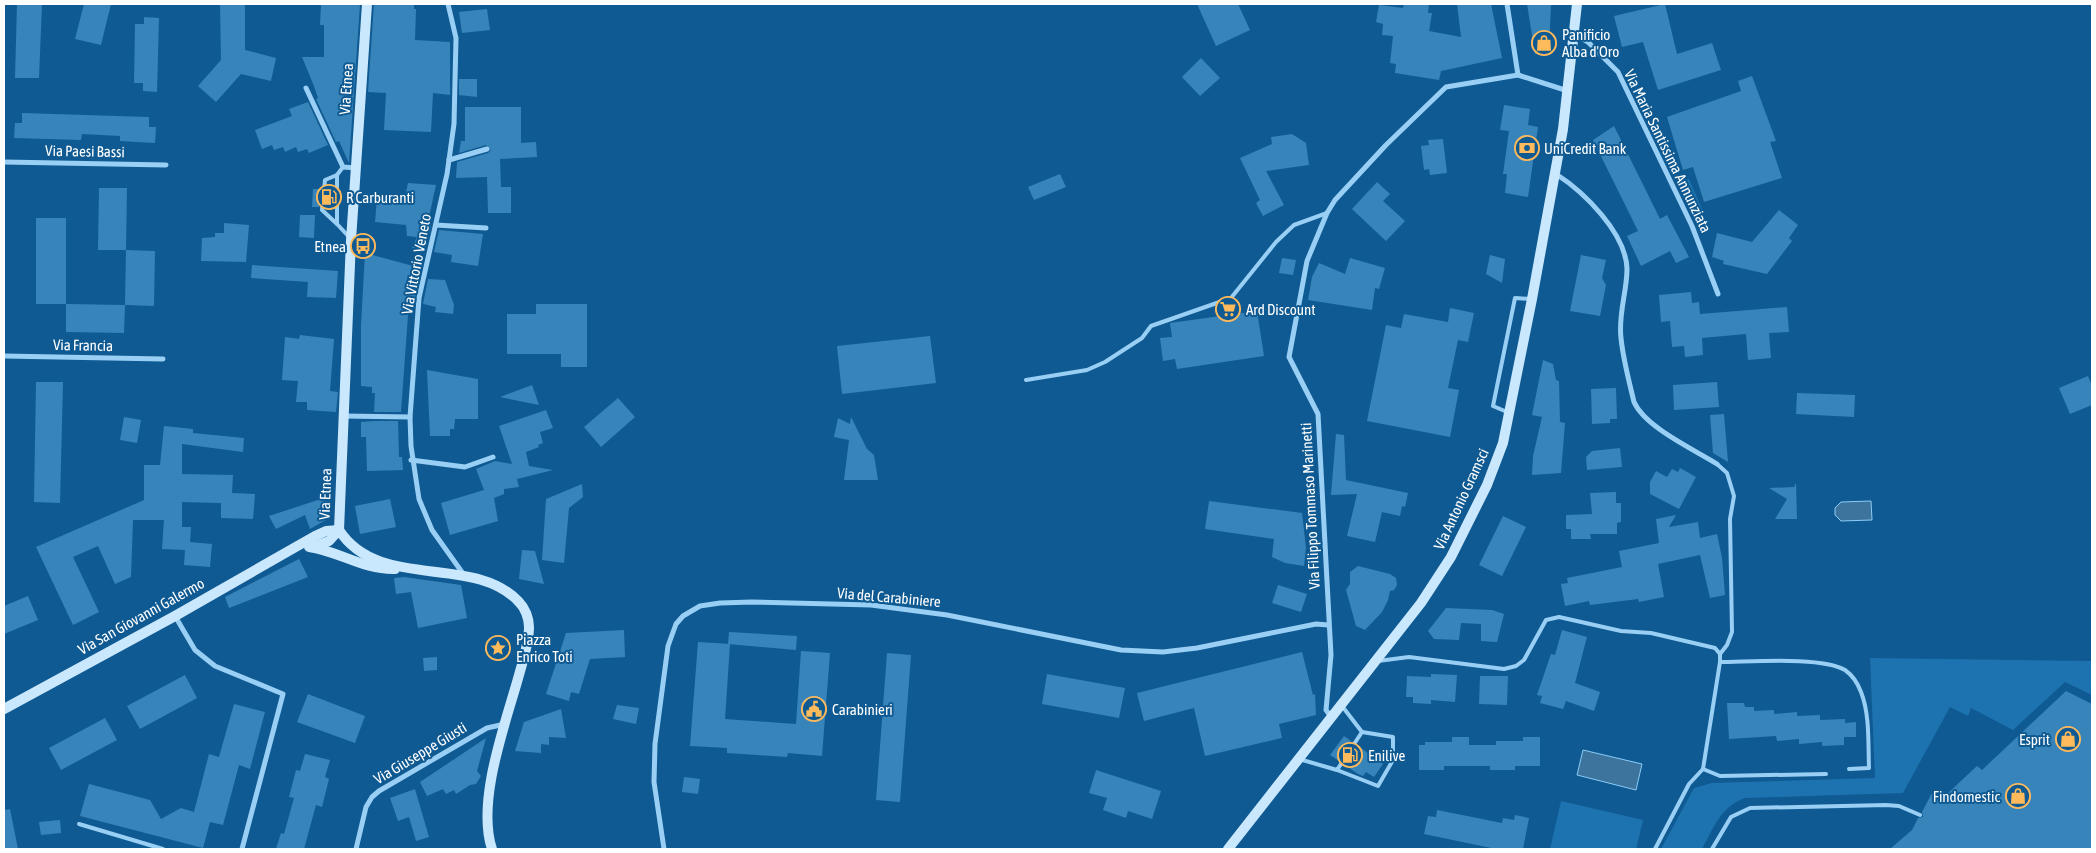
<svg xmlns="http://www.w3.org/2000/svg" width="2096" height="853" viewBox="0 0 2096 853" font-family="'Asap Condensed',sans-serif">
<style>
.green{fill:#1d73af}
.water{fill:#3d749d;stroke:#8bccf8}
.building{fill:#3784ba}
.lines{fill:none;stroke-linecap:round;stroke-linejoin:round}
.service{stroke:#99cff4;stroke-width:4}
.minor{stroke:#99cff4;stroke-width:5}
.secondary{stroke:#c9e7fd;stroke-width:10}
.labels{text-anchor:middle;dominant-baseline:central;stroke-width:4;stroke-linejoin:round;paint-order:stroke}
.poi-label{font-size:15px;fill:#fff;stroke:#0f5a92;text-anchor:start}
.street-label{font-size:15px;fill:#fff;stroke:#0f5a92}
</style>
<rect width="100%" height="100%" fill="#0f5a92"/>
<g class="green">
<path d="M1689,179L1702,209L1691,208L1682,181Z"/>
<path d="M1870,658L2092,661V695L2065,682L2013,730L1971,708L1968,716L1950,707L1903,793L1745,798C1721,806 1713,829 1702,849H1661L1694,788L1712,783L1875,778Z"/>
<path d="M1561,801L1643,820L1636,849H1550Z"/>
</g>
<g class="water">
<path d="M1871,501L1872,520L1841,521L1835,515V508L1841,502Z"/>
<path d="M1583,750L1642,764L1636,790L1577,775Z"/>
</g>
<g class="building">
<path d="M17,4H42L39,78H15Z"/>
<path d="M84,4H111L101,45L75,39Z"/>
<path d="M220,4H245V50L276,58L271,81L241,74L216,102L198,86L221,60Z"/>
<path d="M321,4H360L349,163L339,141L336,142L316,99L318,98L314,86L302,57H324V25H320Z"/>
<path d="M374,4H414V9H416L415,40L450,42V95L433,93L431,132L384,130L386,93L368,92Z"/>
<path d="M1197,4H1238L1250,30L1216,46Z"/>
<path d="M1404,4H1429L1428,13H1432L1429,31L1461,37L1457,4H1491L1502,58L1441,71L1439,80L1395,73L1396,64L1390,63L1393,36L1382,35L1383,24L1376,22L1379,5L1403,8Z"/>
<path d="M1527,4H1551L1549,51L1535,54Z"/>
<path d="M1665,4L1677,54L1712,43L1721,70L1658,90L1643,42L1622,47L1614,16Z"/>
<path d="M487,9L490,30L462,33L459,12Z"/>
<path d="M144,17L159,18L157,92L143,91V83H134L135,24H144Z"/>
<path d="M1201,58L1220,78L1200,96L1182,77Z"/>
<path d="M1752,76L1776,141L1770,142L1782,178L1704,202L1693,167L1683,170L1667,117L1741,91L1738,81Z"/>
<path d="M459,79H477V97L459,95Z"/>
<path d="M308,102L328,145L309,153L307,149L298,152L296,147L285,152L283,147L274,150L272,145L262,149L255,130L292,116L289,109Z"/>
<path d="M1504,105L1530,109L1528,125L1538,127L1528,197L1505,193L1507,174H1503L1509,131L1500,130Z"/>
<path d="M465,107H521V143L536,142L537,157L500,159L501,187H511V213H488L487,177L456,178L457,162L488,153L491,150L486,145L459,153L461,141H465Z"/>
<path d="M22,113L149,117V127H156L155,143L120,141V136L82,134L81,140L14,138L15,123H22Z"/>
<path d="M1614,126L1660,219L1667,215L1689,257L1676,263L1670,251L1641,266L1627,236L1638,231L1593,140Z"/>
<path d="M1292,134L1306,143L1309,165L1266,171L1284,205L1263,216L1256,203L1260,200L1240,158L1272,144L1271,137Z"/>
<path d="M1443,139L1447,173L1430,175L1429,169L1424,170L1421,146L1429,145L1428,140Z"/>
<path d="M1060,174L1066,187L1034,200L1028,187Z"/>
<path d="M1377,182L1390,194L1383,201L1405,221L1386,241L1352,209Z"/>
<path d="M408,183L436,185L427,226H431L425,250L412,248L417,237L407,236L406,225L375,222L377,199L394,202L395,195L405,197Z"/>
<path d="M99,188H127L126,250H98Z"/>
<path d="M313,189H320L319,207H312Z"/>
<path d="M1779,210L1798,225L1789,238L1792,241L1767,274L1723,264L1724,261L1712,257L1717,233L1752,242Z"/>
<path d="M300,215H315L314,238L299,237Z"/>
<rect x="36" y="218" width="30" height="86"/>
<path d="M224,223L249,225L246,262L201,261L202,238L215,237V233H224Z"/>
<path d="M439,230L483,234L478,266L451,262L452,255L434,252Z"/>
<path d="M126,250L155,251L154,306L125,305Z"/>
<path d="M365,253L417,267L414,277L419,278L414,302L409,301L401,412H374L375,393H372V387L361,386V325Z"/>
<path d="M1490,255L1505,259L1502,283L1486,274Z"/>
<path d="M1581,255L1606,260L1602,278L1606,285L1600,316L1570,311Z"/>
<path d="M1282,258L1296,260L1293,275L1279,273Z"/>
<path d="M1350,258L1385,268L1379,289L1375,288L1372,310L1308,300L1312,277L1319,263L1345,274Z"/>
<path d="M252,265L338,271L336,298L307,297L308,282L251,278Z"/>
<path d="M428,279L445,280L454,305L453,314L435,312L436,307L423,304Z"/>
<path d="M1691,292L1692,303L1699,302L1700,314L1787,307L1789,332L1769,333L1771,358L1748,360L1746,334L1702,338L1703,355L1685,357L1684,346L1672,347L1670,321L1661,322L1659,295Z"/>
<path d="M66,304L125,305L124,333L66,332Z"/>
<path d="M536,304H587V367H561V354H507V314H536Z"/>
<path d="M1450,308L1474,313L1468,342L1458,340L1448,388L1459,390L1450,437L1367,421L1386,325L1401,328L1404,314L1448,322Z"/>
<path d="M1257,311L1264,356L1177,369L1175,359L1163,361L1160,338L1172,337L1170,323Z"/>
<path d="M300,335L334,339L330,391L338,392L336,412L307,410V402H296L298,381L282,380L285,337L299,339Z"/>
<path d="M930,336L936,383L842,394L837,346Z"/>
<path d="M1543,360L1553,364L1556,380L1559,381L1560,422L1565,423L1561,473L1532,475L1533,456L1542,417L1532,415Z"/>
<path d="M427,370L478,379V419H455L454,429H450V436H430Z"/>
<path d="M2088,376L2092,386V405L2070,414L2059,388Z"/>
<path d="M36,382H63L60,503L34,502Z"/>
<path d="M1717,382L1719,407L1674,410L1673,385Z"/>
<path d="M532,385L539,405L500,397Z"/>
<path d="M1616,388L1617,419H1610V423L1592,424L1591,389Z"/>
<path d="M1797,393L1855,395L1854,417L1796,414Z"/>
<path d="M618,398L635,417L601,447L584,427Z"/>
<path d="M546,410L553,428L540,432L543,443L538,445L539,447L526,452L529,466L553,470L517,479L519,487L504,489V494L494,498L498,521L450,535L441,503L484,490L476,469L495,461L512,464L499,426Z"/>
<path d="M1724,414L1728,462L1713,453L1710,415Z"/>
<path d="M124,417L141,420L137,443L120,440Z"/>
<path d="M851,417L867,449L874,455L878,480H844L849,440L834,437L838,418L850,424Z"/>
<path d="M374,421H398L399,457H402L403,470L367,471L366,437H361V422Z"/>
<path d="M164,426L193,429V433L244,438L243,452L182,444V474L233,475L232,493L255,494L253,519L221,518V503L182,502V527H191L190,542L212,544L210,567L184,565L185,550L162,549L164,520H133L131,577L115,584L98,546L73,557L99,612L73,625L36,547L144,500V465H160Z"/>
<path d="M1336,434L1344,435L1346,480L1408,493L1405,507L1402,506L1400,516L1382,512L1375,542L1347,536L1357,494L1331,495Z"/>
<path d="M1620,448L1622,467L1587,470L1586,457L1592,451Z"/>
<path d="M1680,468L1696,477L1679,509L1650,494V482L1656,471L1667,477L1672,469L1678,472Z"/>
<path d="M1796,483L1797,519H1775L1787,499L1769,488L1794,487Z"/>
<path d="M582,484L583,497L569,508L564,563L542,560L546,499Z"/>
<path d="M1616,492V503H1621V522L1617,523V534H1590L1591,539H1571V529H1566V515L1592,514L1590,493Z"/>
<path d="M330,496L331,517L310,529L305,515L276,529L269,516Z"/>
<path d="M390,499L396,527L360,534L355,506Z"/>
<path d="M1209,501L1302,513L1306,548L1304,566L1285,563L1272,557L1274,539L1205,529Z"/>
<path d="M1676,515L1669,527L1698,522L1700,538L1717,534L1722,558L1725,595L1710,598L1700,555L1658,564L1664,597L1639,602L1638,599L1590,605L1589,601L1565,606L1561,584L1568,583L1567,578L1622,567L1619,551L1659,543L1656,519Z"/>
<path d="M1503,516L1526,527L1502,576L1479,565Z"/>
<path d="M522,550L535,551L544,584L519,579Z"/>
<path d="M299,559L308,577L229,608L225,597Z"/>
<path d="M1358,566L1390,574L1396,578L1397,585L1394,590L1390,591L1388,600L1382,612L1365,630L1356,626L1346,590L1350,584V572Z"/>
<path d="M404,577L461,585L467,618L418,628L411,592L396,594L394,578Z"/>
<path d="M1278,585L1307,594L1301,612L1272,603Z"/>
<path d="M28,596L38,620L4,634V606Z"/>
<path d="M1446,608L1492,610L1504,614L1497,642L1481,641V624L1461,623L1459,640L1434,639L1428,631Z"/>
<path d="M624,630L625,657L590,659L579,694L571,692L569,701L546,694L566,633Z"/>
<path d="M1562,630L1587,637L1575,683L1600,692L1594,711L1566,701L1563,709L1540,703L1542,696L1537,695L1551,654L1555,655Z"/>
<path d="M729,632L797,636L796,650L728,644Z"/>
<path d="M698,642L730,644L725,719L796,724L801,651L830,653L822,756L788,753L787,757L727,753V748L690,746Z"/>
<path d="M1302,652L1313,695L1315,694L1316,715L1279,724L1282,738L1205,756L1194,708L1144,721L1137,693Z"/>
<path d="M887,653L911,655L900,802L876,800Z"/>
<path d="M437,657V670L424,671L423,658Z"/>
<path d="M1047,674L1125,688L1119,718L1042,704Z"/>
<path d="M1431,674L1457,675L1455,702L1431,700V704L1413,703V697H1406L1407,676L1431,677Z"/>
<path d="M185,675L197,698L140,729L127,706Z"/>
<path d="M1480,676H1508L1507,705L1479,704Z"/>
<path d="M2066,691L2092,704V849H1890L1912,830L1918,818L1923,817L1922,812L1934,789L1947,794L1977,766L1982,770Z"/>
<path d="M308,694L365,716L355,743L297,722Z"/>
<path d="M1727,703H1744L1745,707H1754V711L1774,710V714L1797,712V716L1820,715V720L1845,719V723L1856,722V737H1844V745L1822,746V742L1799,744V739L1777,741L1776,736L1729,739Z"/>
<path d="M234,704L265,712L250,769L239,765L223,825L210,822L203,848L80,816L89,784L150,800L161,819L181,808L194,812L209,754L219,757Z"/>
<path d="M617,705L639,708L636,724L613,719Z"/>
<path d="M561,709L566,738L549,737V745L541,744V753L515,751L524,722Z"/>
<path d="M105,718L117,740L61,770L49,748Z"/>
<path d="M1344,736L1351,741L1339,761L1330,755Z"/>
<path d="M1452,737H1469V745H1496V741H1523V737H1540V766H1515V770H1490V766H1444V770H1419V745H1425V742H1452Z"/>
<path d="M486,738L477,771L481,776L476,784L470,785L456,794L454,790L446,794L443,789L427,796L420,782Z"/>
<path d="M1358,746L1383,764L1374,777L1366,772L1363,776L1358,774L1345,765Z"/>
<path d="M305,754L330,760L325,777L329,779L322,807L316,805L304,849H276L281,833L284,834L294,798L289,797L296,770L300,771Z"/>
<path d="M1096,770L1161,791L1152,819L1128,811L1126,818L1103,810L1107,798L1089,793Z"/>
<path d="M684,777L700,779L698,794L682,792Z"/>
<path d="M415,789L429,837L416,841L409,817L398,821L390,798Z"/>
<path d="M10,809L18,849H4V810Z"/>
<path d="M1437,810L1502,823L1503,818L1514,820L1515,815L1529,818L1523,849H1496L1424,834L1428,816L1436,817Z"/>
<path d="M60,820L61,833L41,835L39,822Z"/>
</g>
<g class="lines">
<g class="service">
<path d="M343,167L337,175V224L350,238"/>
<path d="M337,224L322,210L325,180L337,175"/>
<path d="M1026,380L1087,370L1105,362L1142,338L1151,326L1231,298L1276,242L1294,225L1327,213"/>
<path d="M1507,412L1493,406L1515,298L1530,299"/>
<path d="M1717,464L1727,473L1734,496L1730,519L1732,632L1727,645L1720,654"/>
<path d="M1378,661L1409,657L1504,669L1516,666L1524,660L1546,620L1559,617L1621,631L1651,633L1715,648L1720,654V662L1703,769L1689,784L1655,849"/>
<path d="M1720,662C1749,662 1822,656 1845,670C1852,675 1858,684 1861,692C1870,715 1868,743 1869,768L1849,769"/>
<path d="M1299,759L1337,770L1362,732L1342,706"/>
<path d="M1703,769L1720,776L1826,774"/>
<path d="M1337,770L1378,786L1393,760V737L1362,732"/>
<path d="M79,824L163,849"/>
<path d="M1712,849L1731,817L1750,808L1886,805L1899,806L1920,815"/>
</g>
<g class="minor">
<path d="M448,4L456,38L454,124L447,174L419,298L410,417L411,446L419,499L432,530L464,575"/>
<path d="M1507,4L1518,75"/>
<path d="M1575,34L1588,42L1618,72L1692,226L1718,294"/>
<path d="M306,88L343,167L356,168"/>
<path d="M449,160L487,149"/>
<path d="M4,162L166,165"/>
<path d="M1556,174C1584,192 1626,233 1627,269C1627,292 1618,314 1621,338C1623,359 1629,381 1634,402C1645,427 1693,449 1717,464"/>
<path d="M436,225L486,228"/>
<path d="M4,356L163,359"/>
<path d="M343,416L410,417"/>
<path d="M411,460L465,467L493,457"/>
<path d="M175,616L195,650L215,666L283,694L242,849"/>
<path d="M1332,718L1326,710L1331,655L1318,414L1289,357L1307,261L1327,213L1335,200L1386,145L1446,87L1518,75L1568,91"/>
<path d="M356,849L366,807L372,797L379,791L487,728L505,724"/>
<path d="M664,849L654,782L655,744L668,646L676,624L683,616L700,606L720,603L752,602L871,605L947,615L1121,650L1163,652L1197,648L1316,624L1328,625"/>
</g>
<g class="secondary">
<path d="M367,4L351,240L339,530C379,592 474,553 519,602C525,608 529,618 529,627C529,643 523,660 519,675C506,722 476,801 492,849"/>
<path d="M309,547C339,551 363,570 395,569"/>
<path d="M313,547L329,541L339,530"/>
<path d="M4,709L175,616L315,536L326,531L339,530"/>
<path d="M1228,849L1421,603L1451,557L1487,485L1503,443L1532,299L1563,129L1577,4"/>
</g>
</g>
<defs>
<symbol id="shop-ring" viewBox="-11 -11 22 22"><circle r="9.5" fill="#0f5a92" stroke="#ffba5c" stroke-width="1.5"/><path d="M-5-2.5h2.3a2.7 3.5 0 0 1 5.4 0H5L5.5 6h-11ZM-1.5-2.5h3a1.5 2.3 0 0 0-3 0Z" fill="#ffba5c"/></symbol>
<symbol id="bank-ring" viewBox="-11 -11 22 22"><circle r="9.5" fill="#0f5a92" stroke="#ffba5c" stroke-width="1.5"/><path d="M-6-4H6V4H-6ZM0-2.3a2.3 2.3 0 1 0 0 4.6a2.3 2.3 0 1 0 0-4.6Z" fill="#ffba5c"/></symbol>
<symbol id="fuel-ring" viewBox="-11 -11 22 22"><circle r="9.5" fill="#0f5a92" stroke="#ffba5c" stroke-width="1.5"/><path d="M-5.5-6h7V0h2V4h1.3V-2.5L3-4.5l.8-.8L6-3V5H2.5V1h-1V6h-7ZM-4.2-4.7v3.2H.2V-4.7Z" fill="#ffba5c"/></symbol>
<symbol id="bus-ring" viewBox="-11 -11 22 22"><circle r="9.5" fill="#0f5a92" stroke="#ffba5c" stroke-width="1.5"/><path d="M-5-6H5V4H4V6H2V4H-2V6H-4V4H-5ZM-3.5-4V0h7V-4ZM-3.5 1.2v1.5H-2V1.2ZM2 1.2v1.5H3.5V1.2Z" fill="#ffba5c"/></symbol>
<symbol id="supermarket-ring" viewBox="-11 -11 22 22"><circle r="9.5" fill="#0f5a92" stroke="#ffba5c" stroke-width="1.5"/><path d="M-6-5.5h2.5l.6 2H6L4.5 2H-2.5L-4.4-4H-6ZM-1.5 3.2a1.3 1.3 0 1 0 .1 0ZM3 3.2a1.3 1.3 0 1 0 .1 0Z" fill="#ffba5c"/></symbol>
<symbol id="sight-ring" viewBox="-11 -11 22 22"><circle r="9.5" fill="#0f5a92" stroke="#ffba5c" stroke-width="1.5"/><path d="M0-6L1.8-2.2L6-1.7L2.9 1.2L3.7 5.4L0 3.3L-3.7 5.4L-2.9 1.2L-6-1.7L-1.8-2.2Z" fill="#ffba5c"/></symbol>
<symbol id="civic-ring" viewBox="-11 -11 22 22"><circle r="9.5" fill="#0f5a92" stroke="#ffba5c" stroke-width="1.5"/><path d="M-.6-6.5H3V-4.5H.6V-3L4-1V1h2V6H-6V1h2V-1L-.6-3ZM-1.2 2.5V6h2.4V2.5Z" fill="#ffba5c"/></symbol>
</defs>
<g fill-rule="evenodd">
<use href="#shop-ring" x="1530" y="29" width="28" height="28"/>
<use href="#bank-ring" x="1513" y="134" width="28" height="28"/>
<use href="#fuel-ring" x="315" y="183" width="28" height="28"/>
<use href="#bus-ring" x="349" y="232" width="28" height="28"/>
<use href="#supermarket-ring" x="1214" y="295" width="28" height="28"/>
<use href="#sight-ring" x="484" y="634" width="28" height="28"/>
<use href="#civic-ring" x="800" y="695" width="28" height="28"/>
<use href="#shop-ring" x="2054" y="725" width="28" height="28"/>
<use href="#fuel-ring" x="1336" y="741" width="28" height="28"/>
<use href="#shop-ring" x="2004" y="782" width="28" height="28"/>
</g>
<g class="labels">
<g class="poi-label">
<text x="1562" y="34">Panificio<tspan x="1562" dy="17">Alba d'Oro</tspan></text>
<text x="1544" y="148">UniCredit Bank</text>
<text x="346" y="197">R Carburanti</text>
<text x="346" y="246" text-anchor="end">Etnea</text>
<text x="1246" y="309">Ard Discount</text>
<text x="516" y="639">Piazza<tspan x="516" dy="17">Enrico Toti</tspan></text>
<text x="832" y="709">Carabinieri</text>
<text x="2050" y="739" text-anchor="end">Esprit</text>
<text x="1368" y="755">Enilive</text>
<text x="2000" y="796" text-anchor="end">Findomestic</text>
</g>
<g class="street-label">
<text transform="translate(346 89) rotate(-86)">Via Etnea</text>
<text transform="translate(85 151) rotate(1)">Via Paesi Bassi</text>
<text transform="translate(1668 151) rotate(64)">Via Maria Santissima Annunziata</text>
<text transform="translate(416 264) rotate(-79)">Via Vittorio Veneto</text>
<text transform="translate(83 345) rotate(1)">Via Francia</text>
<text transform="translate(325 494) rotate(-88)">Via Etnea</text>
<text transform="translate(1461 499) rotate(-65)">Via Antonio Gramsci</text>
<text transform="translate(1310 506) rotate(-93)">Via Filippo Tommaso Marinetti</text>
<text transform="translate(889 597) rotate(5)">Via del Carabiniere</text>
<text transform="translate(141 616) rotate(-29)">Via San Giovanni Galermo</text>
<text transform="translate(420 753) rotate(-31)">Via Giuseppe Giusti</text>
</g>
</g>
<rect width="2096" height="853" fill="none" stroke="#ffffff" stroke-width="10"/>
</svg>
